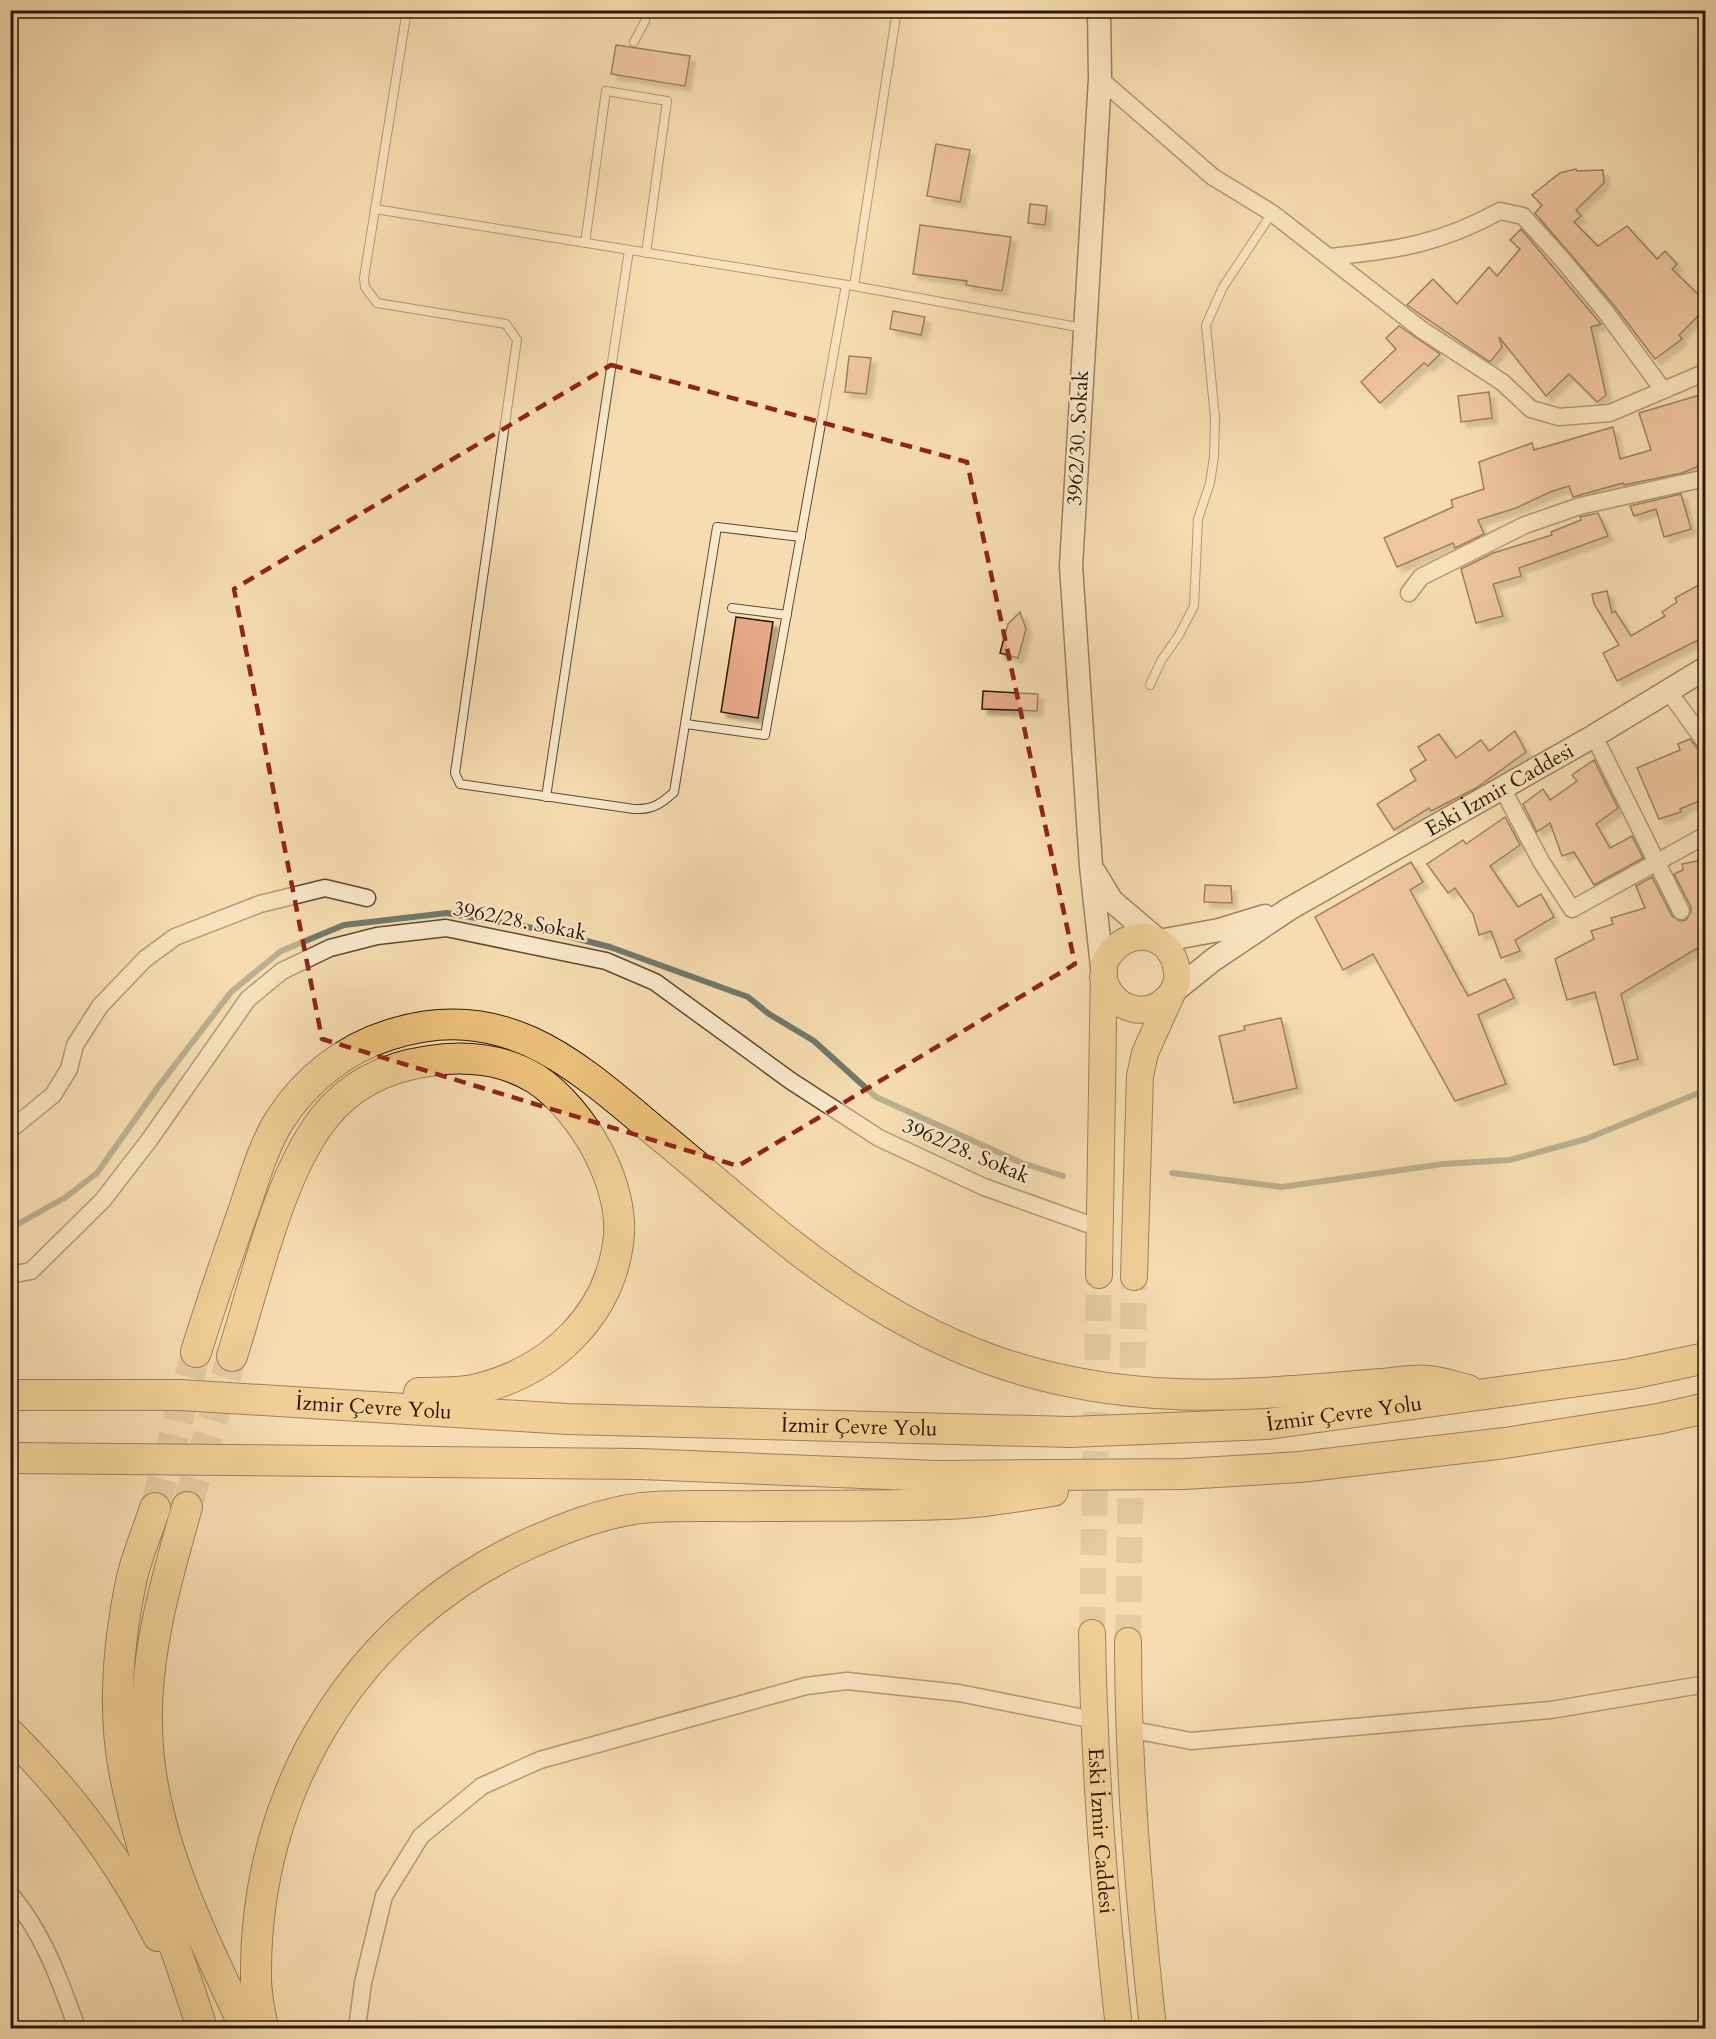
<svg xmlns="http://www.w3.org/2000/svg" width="1716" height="2039" viewBox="0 0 1716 2039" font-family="Cardo,serif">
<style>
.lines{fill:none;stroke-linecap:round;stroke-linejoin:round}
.stream{stroke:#71796d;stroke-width:6}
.building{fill:#e7a887;stroke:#2c1803;stroke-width:1.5;filter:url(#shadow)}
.primary-tunnel{stroke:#ceb58d;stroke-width:26;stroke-dasharray:26 13;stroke-linecap:butt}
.highway-tunnel{stroke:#ceb58d;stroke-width:30;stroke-dasharray:30 15;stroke-linecap:butt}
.lane-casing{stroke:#5e492e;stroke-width:10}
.street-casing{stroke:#5e492e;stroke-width:19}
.secondary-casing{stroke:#2c1803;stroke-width:25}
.primary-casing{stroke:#2c1803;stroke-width:28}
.highway-casing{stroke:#2c1803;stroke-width:32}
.lane{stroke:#f9e8cc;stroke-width:8}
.street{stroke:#f9e8cc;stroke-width:16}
.secondary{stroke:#f9e8cc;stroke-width:22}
.primary{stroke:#ebbe78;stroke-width:26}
.highway{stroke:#ebbe78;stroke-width:30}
.marked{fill:none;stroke:#8f2418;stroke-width:4.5;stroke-dasharray:12 8;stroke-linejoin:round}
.labels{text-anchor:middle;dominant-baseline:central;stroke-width:4.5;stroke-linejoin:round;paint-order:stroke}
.street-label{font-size:21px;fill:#2c1803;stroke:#f9e8cc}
</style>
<defs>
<filter id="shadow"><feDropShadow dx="5.5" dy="5.5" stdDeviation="1.5" flood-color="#0004"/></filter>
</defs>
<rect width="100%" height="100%" fill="#f6dcb0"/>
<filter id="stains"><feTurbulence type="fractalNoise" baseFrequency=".00333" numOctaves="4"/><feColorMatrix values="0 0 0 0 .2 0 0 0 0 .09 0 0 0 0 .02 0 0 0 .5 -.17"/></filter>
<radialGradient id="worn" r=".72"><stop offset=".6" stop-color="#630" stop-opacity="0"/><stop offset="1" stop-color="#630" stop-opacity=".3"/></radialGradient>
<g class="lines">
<g class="stream">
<path d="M1172,1173L1282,1187L1443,1164L1510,1160L1586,1139L1706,1090"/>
<path d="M10,1223L18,1224L66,1197L97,1173L158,1087L231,992L281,951L344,925L447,913L539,929L610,947L748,997L769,1014L814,1041L876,1097L1022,1163L1063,1176"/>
</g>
</g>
<g class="building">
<path d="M616,45L690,56L685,86L611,74Z"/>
<path d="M936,144L970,150L960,202L927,196Z"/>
<path d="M1576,169L1577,171L1603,170L1604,183L1576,210L1581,216L1574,222L1598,246L1627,226L1657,259L1665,251L1677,264L1672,269L1706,302V308L1679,335L1682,339L1655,359L1613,304L1535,213L1542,205L1532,195L1560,173Z"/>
<path d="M1030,204L1047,206L1045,225L1028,223Z"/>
<path d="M920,225L1011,237L1002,291L966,285L967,281L913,274Z"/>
<path d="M1521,229L1601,324L1591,327L1606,395L1597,402L1569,374L1546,396L1499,337L1502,347L1490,362L1407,305L1433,279L1457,304L1489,267L1497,276L1520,249L1510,240Z"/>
<path d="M893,311L925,317L921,335L890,329Z"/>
<path d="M1399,326L1440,354L1428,366L1424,363L1380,403L1361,382L1396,349L1386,338Z"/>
<path d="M849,356L871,358L866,394L845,392Z"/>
<path d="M1489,392L1492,418L1461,422L1458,396Z"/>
<path d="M1700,395L1706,415V463L1682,473L1624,485L1623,483L1573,497L1569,486L1550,492L1516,508L1478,520L1484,534L1455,548L1453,543L1397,567L1384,538L1453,507L1451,500L1484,489L1479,462L1532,443L1534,450L1613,427L1620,459L1651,450L1639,413Z"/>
<path d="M1681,494L1691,529L1664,537L1656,509L1634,516L1630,506Z"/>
<path d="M1598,513L1608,536L1519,568L1521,576L1493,584L1503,616L1476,623L1461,569L1493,553L1552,535L1551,532L1581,520L1580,517Z"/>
<path d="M1697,586L1706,600V636L1617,681L1603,653L1619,645L1594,604L1592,594L1607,591L1612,613L1615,611L1631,636L1665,616L1662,612L1677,602L1675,598Z"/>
<path d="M1020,612L1026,629L1018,658L1000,653L1008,624Z"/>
<path d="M736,617L773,622L758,718L721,712Z"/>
<path d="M983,691L1038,694L1037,711L982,709Z"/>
<path d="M1515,731L1526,752L1476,788L1431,811L1429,808L1394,830L1377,804L1416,780L1410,770L1426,760L1418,747L1439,734L1456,758L1481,740L1489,751Z"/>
<path d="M1690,739L1706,759V798L1680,809L1681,812L1659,819L1637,768L1680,750L1678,744Z"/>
<path d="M1594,760L1618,808L1596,824L1610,848L1632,836L1643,858L1594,885L1574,852L1562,856L1550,823L1537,832L1523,804L1543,789L1550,800L1577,781L1572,775Z"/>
<path d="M1505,817L1520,845L1490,866L1518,907L1541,894L1554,917L1515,940L1520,951L1501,958L1491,931L1479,935L1473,914L1455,888L1448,893L1427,864L1463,840L1466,844Z"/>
<path d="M1706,859V943L1621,994L1638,1059L1614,1065L1595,992L1567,1000L1555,959L1594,939L1591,931L1613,924L1611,918L1645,908L1636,886L1652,877L1672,916L1680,921L1686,920L1691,912V907L1674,874L1683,870L1682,864Z"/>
<path d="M1411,862L1423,882L1410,890L1468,996L1505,979L1514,998L1478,1015L1506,1084L1455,1101L1373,954L1343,970L1315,917Z"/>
<path d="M1205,885L1231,886L1232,903L1204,902Z"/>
<path d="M1281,1018L1297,1088L1234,1103L1219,1036L1245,1030L1244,1026Z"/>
</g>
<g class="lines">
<g class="primary-tunnel">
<path d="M1092,1633L1099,1275"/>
<path d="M1128,1641L1134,1277"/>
</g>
<g class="highway-tunnel">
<path d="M187,1507L232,1356"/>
<path d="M155,1508L196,1352"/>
</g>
<defs>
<g id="lane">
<path d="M407,10L364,278L365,287L377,303L506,324L517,340L455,773L460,784L634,809C652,810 661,804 674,792L717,527L801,537"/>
<path d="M634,42L645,21L647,10"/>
<path d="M375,209L854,286L1083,328"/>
<path d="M585,243L606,91L667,101L646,253"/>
<path d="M854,286L897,10"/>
<path d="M732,608L787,615"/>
<path d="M1150,685L1161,661L1179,635L1194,606L1198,519L1210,483L1214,457L1215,418L1206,325L1223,287L1272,213"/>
<path d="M686,724L765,735L846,285"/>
<path d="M546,797L629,250"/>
</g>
<g id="street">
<path d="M1100,79L1213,177L1272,213L1422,330L1502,382L1531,409L1559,417L1610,413L1706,372"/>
<path d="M1330,257C1397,250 1440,244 1500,211L1523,216L1561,258L1605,311L1663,390"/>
<path d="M1409,593L1421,577L1525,525L1580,506L1706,478"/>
<path d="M1667,689L1706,743"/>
<path d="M1594,736L1681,911"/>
<path d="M1502,788L1542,863L1572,909L1706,835"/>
<path d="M10,1130L53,1095L69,1069L75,1045L100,1006L145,959L175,937L260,904L325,888L367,898"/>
<path d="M10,1275L31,1271L103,1200L150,1139L248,999L282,971L330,948L377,936L446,928L606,961L655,982L791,1081L879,1138L984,1187L1099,1228"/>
<path d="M1128,1729L1191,1741L1551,1710L1706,1684"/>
<path d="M10,1894C43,1932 61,1983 77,2028"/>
<path d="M357,2028L363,1983L384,1896L421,1836L482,1786L540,1760L806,1686L847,1681L959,1693L1094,1720"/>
</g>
<g id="secondary">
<path d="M1099,10L1100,79L1071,566L1091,866L1103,976"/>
<path d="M1095,873L1112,901L1159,941L1219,930L1265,916"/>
<path id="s1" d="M1172,993L1213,960L1289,909L1594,736L1706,668"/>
</g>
<g id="primary">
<path d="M1103,977C1112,1011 1149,1022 1172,993"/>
<path d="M1099,1275L1104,964C1125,919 1181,933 1177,982L1145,1053L1140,1076L1134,1277"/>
<path id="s2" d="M1092,1633C1094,1768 1104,1895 1119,2028"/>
<path d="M1128,1641C1128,1771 1139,1899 1153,2028"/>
</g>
<g id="highway">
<path d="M196,1352C211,1304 227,1257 244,1209C254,1180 263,1147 279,1121C305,1080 344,1049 389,1035C505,998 575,1064 657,1133C704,1171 749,1212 797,1249C855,1294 920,1334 989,1359C1077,1391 1170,1399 1263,1393C1303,1391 1342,1387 1382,1384C1397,1383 1414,1379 1429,1381C1442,1382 1455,1387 1468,1390"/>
<path d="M232,1356C255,1285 278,1177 323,1119C350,1084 386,1067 429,1061C465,1055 504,1059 536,1079C583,1110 627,1187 618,1244C608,1315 553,1368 485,1387C464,1394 441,1392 419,1393"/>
<path id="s3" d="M10,1395H180L567,1419L1070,1432L1268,1424L1630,1374L1706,1358"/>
<path d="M10,1458L640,1464L937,1476L1184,1474L1300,1467L1505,1443L1658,1419L1706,1408"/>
<path d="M187,1507C167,1577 146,1649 147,1722C147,1831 201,1932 245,2028"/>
<path d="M155,1508C147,1533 136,1557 131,1582C119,1640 113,1705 123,1764C138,1852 173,1937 200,2022"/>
<path d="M10,1734C69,1793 121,1862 158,1936"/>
<path d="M263,2028C260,2012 256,1995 256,1978C254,1789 356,1623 528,1544C564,1528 602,1513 641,1508C680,1504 721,1507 760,1506C828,1505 896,1507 964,1503C994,1501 1024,1495 1053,1491"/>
</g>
</defs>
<use href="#lane" class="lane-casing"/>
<use href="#street" class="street-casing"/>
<use href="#secondary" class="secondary-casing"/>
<use href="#primary" class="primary-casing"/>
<use href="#highway" class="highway-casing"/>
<use href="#lane" class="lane"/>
<use href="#street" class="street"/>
<use href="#secondary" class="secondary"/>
<use href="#primary" class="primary"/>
<use href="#highway" class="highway"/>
</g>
<path d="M0 0H1716V2039H0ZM611,365L967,462L1075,964L738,1166L322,1039L234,589Z" fill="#f6dcb0" fill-opacity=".55" fill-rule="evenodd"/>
<path class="marked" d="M611,365L967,462L1075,964L738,1166L322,1039L234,589Z"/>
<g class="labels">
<g class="street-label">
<text transform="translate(1078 438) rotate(-87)">3962/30. Sokak</text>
<text stroke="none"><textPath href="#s1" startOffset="386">Eski İzmir Caddesi</textPath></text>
<text transform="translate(520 921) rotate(11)">3962/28. Sokak</text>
<text transform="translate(966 1151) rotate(23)">3962/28. Sokak</text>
<text stroke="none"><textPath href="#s3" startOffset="364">İzmir Çevre Yolu</textPath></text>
<text stroke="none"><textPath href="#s3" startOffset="1336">İzmir Çevre Yolu</textPath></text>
<text stroke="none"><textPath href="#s3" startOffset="850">İzmir Çevre Yolu</textPath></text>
<text stroke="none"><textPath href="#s2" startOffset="198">Eski İzmir Caddesi</textPath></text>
</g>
</g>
<rect width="1716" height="2039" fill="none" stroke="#f6dcb0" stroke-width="36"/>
<rect x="12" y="12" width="1692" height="2015" fill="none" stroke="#2c1803" stroke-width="3"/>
<rect x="18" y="18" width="1680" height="2003" fill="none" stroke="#2c1803" stroke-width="1.5"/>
<rect width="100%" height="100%" filter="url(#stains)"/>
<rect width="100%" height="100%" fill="url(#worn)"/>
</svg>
